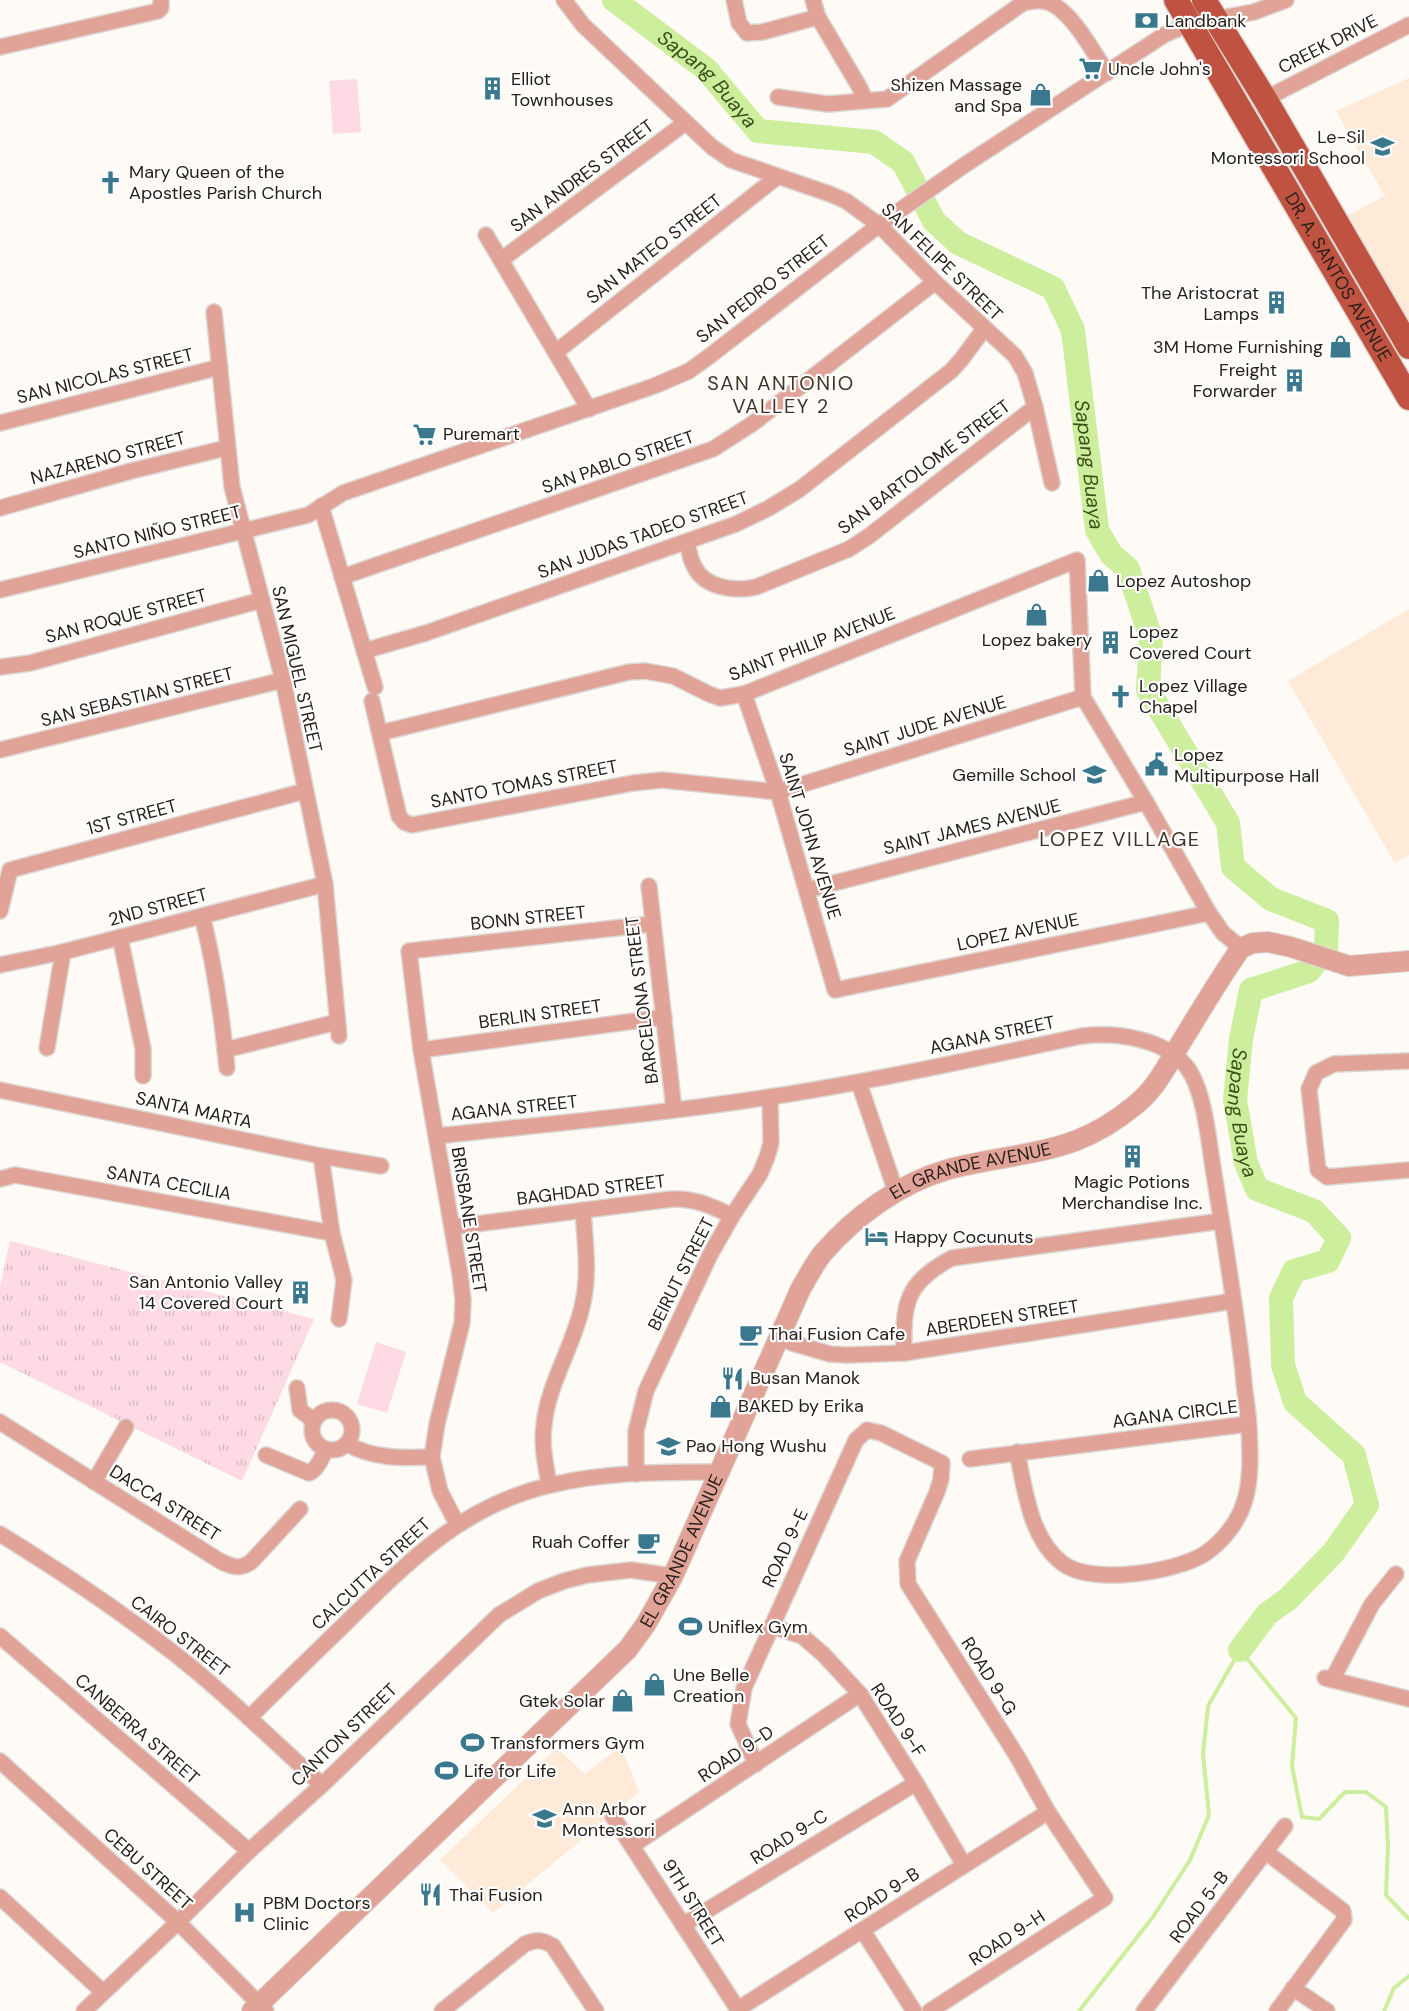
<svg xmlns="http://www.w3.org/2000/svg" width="1409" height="2011" viewBox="0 0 1409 2011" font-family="'DM Sans',sans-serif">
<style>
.built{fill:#ffe9d7}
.grass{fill:url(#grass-tufts)}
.park{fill:#fedae4}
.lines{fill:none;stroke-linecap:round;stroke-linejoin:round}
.stream{stroke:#cdee9d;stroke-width:4}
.river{stroke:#cdee9d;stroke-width:24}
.minor-casing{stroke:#dcd7d3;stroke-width:18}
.tertiary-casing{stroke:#dcd7d3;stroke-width:22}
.primary-casing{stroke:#dcd7d3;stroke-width:27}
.minor{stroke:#e1a297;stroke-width:15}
.tertiary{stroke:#e1a297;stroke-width:20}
.primary{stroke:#c05241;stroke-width:24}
.labels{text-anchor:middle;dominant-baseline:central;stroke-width:4.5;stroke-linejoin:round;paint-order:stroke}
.poi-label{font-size:18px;fill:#27201a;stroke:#fff;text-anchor:start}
.street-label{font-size:18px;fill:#27201a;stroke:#fff}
.water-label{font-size:20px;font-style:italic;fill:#3c5118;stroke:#fff}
.neighbourhood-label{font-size:20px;letter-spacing:1.5px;fill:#433325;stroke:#fff}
</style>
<defs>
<pattern id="grass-tufts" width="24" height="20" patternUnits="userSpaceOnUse" patternTransform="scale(1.5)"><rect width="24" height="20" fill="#fedae4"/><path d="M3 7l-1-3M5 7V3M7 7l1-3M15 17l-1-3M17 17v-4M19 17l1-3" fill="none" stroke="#dabbc3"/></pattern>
</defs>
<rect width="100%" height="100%" fill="#fefaf6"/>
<g class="built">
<path d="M1409,78V322L1347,216L1385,196L1336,111Z"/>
<path d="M1409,609V855L1395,863L1288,681Z"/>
<path d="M621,1746L639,1792L493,1913L440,1860L557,1748L585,1774Z"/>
</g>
<path class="grass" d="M10,1241L314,1319L242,1481L0,1362V1286Z"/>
<g class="park">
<path d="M357,79L361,132L333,134L329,81Z"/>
<path d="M376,1342L406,1352L387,1413L357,1404Z"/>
</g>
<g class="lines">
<g class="stream">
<path d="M1079,2011L1153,1917L1190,1860L1209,1815L1203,1754L1208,1706L1240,1650L1296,1718L1292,1766L1302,1817L1319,1819L1345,1792H1366L1386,1807L1388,1846L1386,1895L1409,1919"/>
<path d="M1384,2011L1394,1988L1409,1976"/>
</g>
<path class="river" id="s1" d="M614,0L706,69L758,131L874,142L903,162L934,221L958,243L1053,288L1073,330L1097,530L1111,554L1128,569L1151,638L1148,690L1228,823L1233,867L1271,899L1327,921L1326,949L1309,971L1251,990L1241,1039L1235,1100L1246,1163L1257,1189L1314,1211L1339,1238L1328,1261L1294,1271L1281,1298L1283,1365L1295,1402L1354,1455L1367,1505L1333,1553L1288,1599L1267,1614L1240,1650"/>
<defs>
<g id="minor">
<path d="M564,0L583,25L712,147L731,160L830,194L846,201L879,225L935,282L1015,356L1025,373L1035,407L1052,483"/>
<path d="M734,0L739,23L747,33L762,32L818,17"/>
<path d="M813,0L818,17L860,88L865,100"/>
<path d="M0,47L158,11L161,8V0"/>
<path d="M778,97L828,104L887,99L1023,3C1029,2 1036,0 1042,1C1068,3 1093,52 1107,73"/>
<path d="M1265,99L1409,25"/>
<path d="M486,235L589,409"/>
<path d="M501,260L685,123"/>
<path d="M214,312L232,487L283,680L325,884L339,1036"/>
<path d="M556,352L777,177"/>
<path d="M0,423L220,367"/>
<path d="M321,506L375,687"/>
<path d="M0,508L131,471L226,448"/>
<path d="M687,543C689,550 690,559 694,566C704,588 735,592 756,587L849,549L869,536L1035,407"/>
<path d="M342,577L713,449L752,424L935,282"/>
<path d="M0,590L308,515L343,493L654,386L689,371L711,355L879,225L963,166L1164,35L1189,24L1254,12L1286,0"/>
<path d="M364,651L426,633L736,524L769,508L800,489L951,371L961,360L984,329"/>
<path d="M0,667L30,663L262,600"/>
<path d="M744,694L778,792L835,990L1209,913"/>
<path d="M372,701L399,816L404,822L412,825L633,783L662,780L778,792L1083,697"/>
<path d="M380,733L629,672L645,671L673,676L709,694L720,698L744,694L1077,560L1083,697L1146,802L1209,913L1223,933L1241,948"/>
<path d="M0,750L283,680"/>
<path d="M649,886L674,1110"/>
<path d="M807,890L1146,802"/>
<path d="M0,911L10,870L305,791"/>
<path d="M202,916C215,966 222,1017 227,1068"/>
<path d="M120,937L143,1049V1076"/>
<path d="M0,965L63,952L325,884"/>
<path d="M47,1048L63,952"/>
<path d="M225,1050L337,1022"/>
<path d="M421,1050L664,1017"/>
<path d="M1409,1061L1334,1064L1316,1073L1309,1089L1318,1170L1327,1177L1409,1170"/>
<path d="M859,1083L896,1192"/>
<path d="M0,1090L321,1156L381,1166"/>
<path d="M437,1136C548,1124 660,1114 770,1097C875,1081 978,1058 1082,1036C1115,1032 1163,1038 1186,1066C1206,1091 1209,1148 1215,1180C1225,1244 1236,1308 1243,1372C1244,1390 1248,1409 1249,1427C1250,1451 1252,1479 1244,1503C1238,1522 1223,1541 1206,1553C1178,1572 1091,1586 1062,1563C1030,1538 1025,1490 1017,1452"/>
<path d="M321,1156L332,1233L344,1280L339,1319"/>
<path d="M0,1179L15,1175L332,1233"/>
<path d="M452,1227L672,1199C694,1198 712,1206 732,1216"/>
<path d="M778,1336L792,1343L830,1354L847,1355L904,1353L1233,1301"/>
<path d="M904,1353C903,1304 905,1283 952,1258L1221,1221"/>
<path d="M297,1388L300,1410L314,1421"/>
<circle cx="332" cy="1430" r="20"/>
<path d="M0,1422L220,1561C232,1567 241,1570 252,1561L300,1509"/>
<path d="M347,1444C374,1459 402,1458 432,1457"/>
<path d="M266,1455L309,1473C318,1469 322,1457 326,1449"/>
<path d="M970,1459L1248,1424"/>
<path d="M636,1474V1431L646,1391L710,1255L732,1216L760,1174L767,1157L771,1143L770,1097"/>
<path d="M94,1482L126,1427"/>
<path d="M549,1485C546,1466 541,1445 544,1425C548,1384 573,1347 582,1307C590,1275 585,1242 583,1210"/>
<path d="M457,1524L440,1491L432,1457L437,1424L462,1323L463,1300L460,1274L421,1050L409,951L652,924"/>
<path d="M0,1534C68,1576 134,1620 196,1671C239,1707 280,1747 322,1785"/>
<path d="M771,1626L802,1636L823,1654L860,1694L916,1783L964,1865"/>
<path d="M0,1636L249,1851"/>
<path d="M1325,1678L1409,1699"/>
<path d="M1332,1680L1372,1604L1396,1574"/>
<path d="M249,1718C282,1685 316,1652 350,1619C411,1559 464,1505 551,1485C605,1472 662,1472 718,1472"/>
<path d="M0,1761L178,1922L266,2011"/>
<path d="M756,1764L738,1724L744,1688L856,1440L867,1430L881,1433L942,1463L941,1479L937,1492L907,1561L908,1584L1017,1756L1048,1812L1105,1898L930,2011"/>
<path d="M613,1817L739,2011"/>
<path d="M633,1845L860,1694"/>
<path d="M1266,1852L1343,1911L1344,1920L1277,2011"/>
<path d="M0,1897L103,1992"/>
<path d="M683,1925L916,1783"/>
<path d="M863,1931L914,2011"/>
<path d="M1293,1988L1327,2011"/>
<path d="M738,2009L1048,1812"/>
<path d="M84,2011L178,1922L249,1851L322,1785L499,1615L538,1591L564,1581L587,1575L631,1570L673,1576"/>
<path d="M442,2011L525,1944C537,1939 543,1940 553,1946L596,2011"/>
<path d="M1144,2011L1285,1826"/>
</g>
<g id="tertiary">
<path id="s2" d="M252,2011L628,1649L646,1624L673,1576L801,1288C808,1277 814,1264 823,1253C855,1216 899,1184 946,1170C988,1158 1034,1156 1075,1141C1096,1133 1117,1120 1134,1106C1155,1090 1167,1066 1180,1044C1200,1012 1219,979 1241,948L1253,943L1268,942L1291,947L1349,966L1409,961"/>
</g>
<g id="primary">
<path id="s3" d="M1176,0L1409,398"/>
<path d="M1204,0L1265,99L1409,347"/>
</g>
</defs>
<use href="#minor" class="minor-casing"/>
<use href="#tertiary" class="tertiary-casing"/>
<use href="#primary" class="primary-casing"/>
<use href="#minor" class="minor"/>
<use href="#tertiary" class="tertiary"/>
<use href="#primary" class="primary"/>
</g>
<defs>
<symbol id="bank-bare" viewBox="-9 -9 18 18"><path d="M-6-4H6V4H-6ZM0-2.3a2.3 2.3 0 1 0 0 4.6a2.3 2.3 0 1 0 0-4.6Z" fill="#3a788d" stroke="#fff" stroke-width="2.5" paint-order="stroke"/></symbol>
<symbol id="supermarket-bare" viewBox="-9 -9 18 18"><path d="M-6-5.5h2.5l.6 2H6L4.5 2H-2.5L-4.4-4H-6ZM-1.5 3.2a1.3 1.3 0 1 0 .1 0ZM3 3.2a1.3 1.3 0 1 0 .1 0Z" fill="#3a788d" stroke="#fff" stroke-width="2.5" paint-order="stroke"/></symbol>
<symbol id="building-bare" viewBox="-9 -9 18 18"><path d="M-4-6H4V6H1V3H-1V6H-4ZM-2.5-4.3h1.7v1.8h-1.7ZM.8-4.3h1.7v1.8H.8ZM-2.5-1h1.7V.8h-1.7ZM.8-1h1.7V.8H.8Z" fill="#3a788d" stroke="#fff" stroke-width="2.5" paint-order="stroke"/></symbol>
<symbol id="shop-bare" viewBox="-9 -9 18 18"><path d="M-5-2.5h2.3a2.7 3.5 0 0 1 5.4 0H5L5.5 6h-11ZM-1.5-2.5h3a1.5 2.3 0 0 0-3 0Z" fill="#3a788d" stroke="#fff" stroke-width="2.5" paint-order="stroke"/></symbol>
<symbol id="school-bare" viewBox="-9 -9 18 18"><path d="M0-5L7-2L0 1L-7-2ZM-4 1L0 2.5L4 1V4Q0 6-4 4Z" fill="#3a788d" stroke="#fff" stroke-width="2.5" paint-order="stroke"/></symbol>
<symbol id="church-bare" viewBox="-9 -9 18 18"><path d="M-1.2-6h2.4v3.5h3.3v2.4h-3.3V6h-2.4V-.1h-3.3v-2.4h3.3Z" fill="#3a788d" stroke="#fff" stroke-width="2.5" paint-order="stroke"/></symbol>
<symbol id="civic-bare" viewBox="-9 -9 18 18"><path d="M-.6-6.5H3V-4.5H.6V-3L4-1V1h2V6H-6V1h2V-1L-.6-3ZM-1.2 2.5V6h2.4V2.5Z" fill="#3a788d" stroke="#fff" stroke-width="2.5" paint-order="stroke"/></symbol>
<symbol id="hotel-bare" viewBox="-9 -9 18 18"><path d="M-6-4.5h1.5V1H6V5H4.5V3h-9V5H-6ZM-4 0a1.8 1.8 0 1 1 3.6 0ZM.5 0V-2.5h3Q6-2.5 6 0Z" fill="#3a788d" stroke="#fff" stroke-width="2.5" paint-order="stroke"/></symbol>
<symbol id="cafe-bare" viewBox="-9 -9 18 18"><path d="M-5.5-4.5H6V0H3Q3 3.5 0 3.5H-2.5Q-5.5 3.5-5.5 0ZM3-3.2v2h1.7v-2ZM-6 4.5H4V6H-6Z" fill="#3a788d" stroke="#fff" stroke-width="2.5" paint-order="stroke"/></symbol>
<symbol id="restaurant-bare" viewBox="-9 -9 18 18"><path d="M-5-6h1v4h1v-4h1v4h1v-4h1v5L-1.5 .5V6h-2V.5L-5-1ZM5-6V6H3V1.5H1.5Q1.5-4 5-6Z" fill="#3a788d" stroke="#fff" stroke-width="2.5" paint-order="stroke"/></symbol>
<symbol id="stadium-bare" viewBox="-9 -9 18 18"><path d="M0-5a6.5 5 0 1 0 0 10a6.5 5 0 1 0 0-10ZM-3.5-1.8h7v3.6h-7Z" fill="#3a788d" stroke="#fff" stroke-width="2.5" paint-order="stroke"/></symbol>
<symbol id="hospital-bare" viewBox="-9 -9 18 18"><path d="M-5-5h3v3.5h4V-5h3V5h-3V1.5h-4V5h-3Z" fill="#3a788d" stroke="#fff" stroke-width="2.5" paint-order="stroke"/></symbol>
</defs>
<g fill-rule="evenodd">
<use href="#bank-bare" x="1130" y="4" width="33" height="33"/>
<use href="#supermarket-bare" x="1074" y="52" width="33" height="33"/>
<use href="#building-bare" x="476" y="72" width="33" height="33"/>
<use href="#shop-bare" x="1024" y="78" width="33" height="33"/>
<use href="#school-bare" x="1366" y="130" width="33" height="33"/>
<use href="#church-bare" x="94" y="166" width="33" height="33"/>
<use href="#building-bare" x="1260" y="286" width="33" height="33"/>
<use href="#shop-bare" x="1324" y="330" width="33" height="33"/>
<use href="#building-bare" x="1278" y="364" width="33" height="33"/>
<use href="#supermarket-bare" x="408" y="418" width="33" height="33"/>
<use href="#shop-bare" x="1082" y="564" width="33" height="33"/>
<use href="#shop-bare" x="1020" y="598" width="33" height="33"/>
<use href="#building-bare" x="1094" y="626" width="33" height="33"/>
<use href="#church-bare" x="1104" y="680" width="33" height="33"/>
<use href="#civic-bare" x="1140" y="748" width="33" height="33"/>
<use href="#school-bare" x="1078" y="758" width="33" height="33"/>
<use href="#building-bare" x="1116" y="1140" width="33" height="33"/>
<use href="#hotel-bare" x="860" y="1220" width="33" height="33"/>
<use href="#building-bare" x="284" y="1276" width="33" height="33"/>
<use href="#cafe-bare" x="734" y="1318" width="33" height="33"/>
<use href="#restaurant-bare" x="716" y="1362" width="33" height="33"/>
<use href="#shop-bare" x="704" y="1390" width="33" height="33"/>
<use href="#school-bare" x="652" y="1430" width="33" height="33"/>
<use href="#cafe-bare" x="632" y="1526" width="33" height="33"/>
<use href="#stadium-bare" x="674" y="1610" width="33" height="33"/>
<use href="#shop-bare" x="638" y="1668" width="33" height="33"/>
<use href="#shop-bare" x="606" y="1684" width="33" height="33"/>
<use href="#stadium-bare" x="456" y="1726" width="33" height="33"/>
<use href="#stadium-bare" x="430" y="1754" width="33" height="33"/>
<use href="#school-bare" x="528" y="1802" width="33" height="33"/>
<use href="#restaurant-bare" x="414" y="1878" width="33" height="33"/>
<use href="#hospital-bare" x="228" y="1896" width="33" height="33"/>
</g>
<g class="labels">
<g class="poi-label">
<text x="1165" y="21">Landbank</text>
<text x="1108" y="69">Uncle John's</text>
<text x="511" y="79">Elliot<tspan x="511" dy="21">Townhouses</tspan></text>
<text x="1022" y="85" text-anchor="end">Shizen Massage<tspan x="1022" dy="21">and Spa</tspan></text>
<text x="1365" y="137" text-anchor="end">Le-Sil<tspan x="1365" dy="21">Montessori School</tspan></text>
<text x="129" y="172">Mary Queen of the<tspan x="129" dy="21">Apostles Parish Church</tspan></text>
<text x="1259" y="293" text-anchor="end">The Aristocrat<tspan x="1259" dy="21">Lamps</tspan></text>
<text x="1323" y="347" text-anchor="end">3M Home Furnishing</text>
<text x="1277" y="370" text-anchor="end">Freight<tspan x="1277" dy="21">Forwarder</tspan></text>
<text x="443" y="434">Puremart</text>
<text x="1116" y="581">Lopez Autoshop</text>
<text x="1129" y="632">Lopez<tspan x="1129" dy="21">Covered Court</tspan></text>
<text x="1037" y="640" text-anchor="middle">Lopez bakery</text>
<text x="1139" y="686">Lopez Village<tspan x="1139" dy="21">Chapel</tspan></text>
<text x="1174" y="755">Lopez<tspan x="1174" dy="21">Multipurpose Hall</tspan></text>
<text x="1076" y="775" text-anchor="end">Gemille School</text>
<text x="1132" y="1182" text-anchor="middle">Magic Potions<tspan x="1132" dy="21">Merchandise Inc.</tspan></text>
<text x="894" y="1237">Happy Cocunuts</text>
<text x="283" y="1282" text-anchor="end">San Antonio Valley<tspan x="283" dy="21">14 Covered Court</tspan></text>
<text x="768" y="1334">Thai Fusion Cafe</text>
<text x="750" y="1378">Busan Manok</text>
<text x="738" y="1406">BAKED by Erika</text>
<text x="686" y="1446">Pao Hong Wushu</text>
<text x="630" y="1542" text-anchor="end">Ruah Coffer</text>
<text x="708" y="1627">Uniflex Gym</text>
<text x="673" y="1675">Une Belle<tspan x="673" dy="21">Creation</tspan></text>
<text x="605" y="1701" text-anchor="end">Gtek Solar</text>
<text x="490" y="1743">Transformers Gym</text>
<text x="464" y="1771">Life for Life</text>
<text x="562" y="1809">Ann Arbor<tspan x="562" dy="21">Montessori</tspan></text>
<text x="449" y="1895">Thai Fusion</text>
<text x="263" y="1903">PBM Doctors<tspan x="263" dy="21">Clinic</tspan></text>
</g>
<g class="street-label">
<text transform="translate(1328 44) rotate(-27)">CREEK DRIVE</text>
<text transform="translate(582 176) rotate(-37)">SAN ANDRES STREET</text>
<text transform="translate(654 249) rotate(-38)">SAN MATEO STREET</text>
<text transform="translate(942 262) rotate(44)">SAN FELIPE STREET</text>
<text stroke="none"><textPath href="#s3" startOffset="321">DR. A. SANTOS AVENUE</textPath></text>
<text transform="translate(763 289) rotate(-38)">SAN PEDRO STREET</text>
<text transform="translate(105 376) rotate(-14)">SAN NICOLAS STREET</text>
<text transform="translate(108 458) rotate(-15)">NAZARENO STREET</text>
<text transform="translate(618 462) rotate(-19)">SAN PABLO STREET</text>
<text transform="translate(924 467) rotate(-37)">SAN BARTOLOME STREET</text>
<text transform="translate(157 532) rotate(-14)">SANTO NIÑO STREET</text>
<text transform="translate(643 535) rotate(-20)">SAN JUDAS TADEO STREET</text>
<text transform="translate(126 616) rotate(-15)">SAN ROQUE STREET</text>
<text transform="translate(812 644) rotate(-21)">SAINT PHILIP AVENUE</text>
<text transform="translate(297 669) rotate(77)">SAN MIGUEL STREET</text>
<text transform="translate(137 697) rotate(-14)">SAN SEBASTIAN STREET</text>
<text transform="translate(925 726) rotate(-17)">SAINT JUDE AVENUE</text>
<text transform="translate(524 784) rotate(-11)">SANTO TOMAS STREET</text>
<text transform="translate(132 817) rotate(-15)">1ST STREET</text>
<text transform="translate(972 827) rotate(-14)">SAINT JAMES AVENUE</text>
<text transform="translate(810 836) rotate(73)">SAINT JOHN AVENUE</text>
<text transform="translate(158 907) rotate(-15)">2ND STREET</text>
<text transform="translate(528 918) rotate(-6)">BONN STREET</text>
<text transform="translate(1018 932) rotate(-12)">LOPEZ AVENUE</text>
<text transform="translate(642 1000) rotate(-97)">BARCELONA STREET</text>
<text transform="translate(540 1014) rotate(-8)">BERLIN STREET</text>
<text transform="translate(992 1035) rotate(-12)">AGANA STREET</text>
<text transform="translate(514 1108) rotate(-6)">AGANA STREET</text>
<text transform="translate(194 1110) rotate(12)">SANTA MARTA</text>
<text stroke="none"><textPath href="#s2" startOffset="1138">EL GRANDE AVENUE</textPath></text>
<text transform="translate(169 1183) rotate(10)">SANTA CECILIA</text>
<text transform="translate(591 1190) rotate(-7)">BAGHDAD STREET</text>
<text transform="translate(469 1220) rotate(81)">BRISBANE STREET</text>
<text transform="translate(681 1274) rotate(-63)">BEIRUT STREET</text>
<text transform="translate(1002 1318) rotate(-9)">ABERDEEN STREET</text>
<text transform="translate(1175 1414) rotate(-7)">AGANA CIRCLE</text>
<text transform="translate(165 1503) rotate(32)">DACCA STREET</text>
<text transform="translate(785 1548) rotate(-65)">ROAD 9-E</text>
<text stroke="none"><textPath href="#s2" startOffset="634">EL GRANDE AVENUE</textPath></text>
<text transform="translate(371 1574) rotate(-43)">CALCUTTA STREET</text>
<text transform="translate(180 1636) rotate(38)">CAIRO STREET</text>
<text transform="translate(989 1676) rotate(58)">ROAD 9-G</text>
<text transform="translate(898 1720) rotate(57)">ROAD 9-F</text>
<text transform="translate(137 1729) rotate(41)">CANBERRA STREET</text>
<text transform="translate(344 1735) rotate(-44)">CANTON STREET</text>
<text transform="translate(736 1754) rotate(-34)">ROAD 9-D</text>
<text transform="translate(789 1837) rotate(-32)">ROAD 9-C</text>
<text transform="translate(148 1869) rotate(42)">CEBU STREET</text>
<text transform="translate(882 1895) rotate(-33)">ROAD 9-B</text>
<text transform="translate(693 1903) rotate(58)">9TH STREET</text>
<text transform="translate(1199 1907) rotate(-53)">ROAD 5-B</text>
<text transform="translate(1007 1938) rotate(-33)">ROAD 9-H</text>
</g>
<g class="water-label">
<text stroke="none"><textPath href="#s1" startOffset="123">Sapang Buaya</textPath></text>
<text stroke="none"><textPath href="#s1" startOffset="734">Sapang Buaya</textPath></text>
<text stroke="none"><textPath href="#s1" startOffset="1526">Sapang Buaya</textPath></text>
</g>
<g class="neighbourhood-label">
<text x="781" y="383">SAN ANTONIO<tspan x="781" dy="23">VALLEY 2</tspan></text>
<text x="1120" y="839">LOPEZ VILLAGE</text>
</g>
</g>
</svg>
